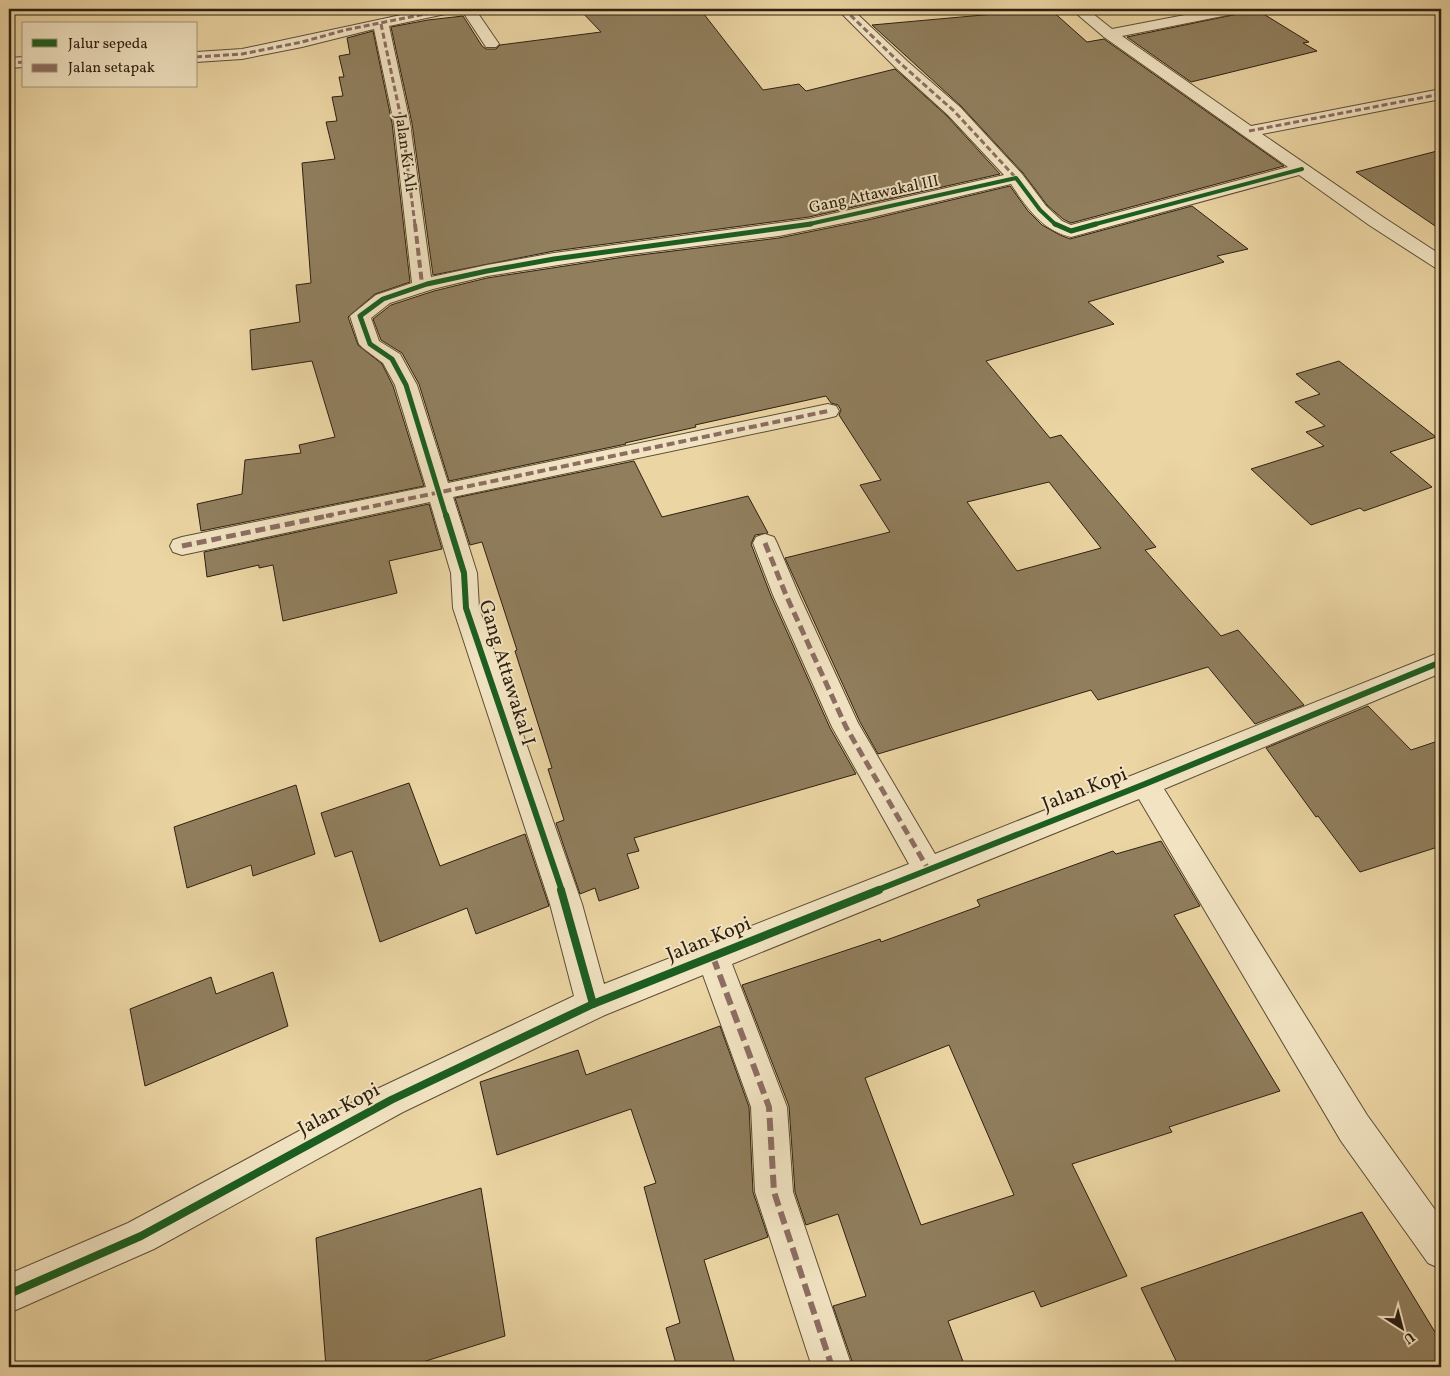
<svg xmlns="http://www.w3.org/2000/svg" width="1450" height="1376" viewBox="0 0 1450 1376" font-family="Vollkorn,serif">
<style>
.building{fill:#907e5d;stroke:#2e2012;fill-rule:evenodd}
.lines{fill:none;stroke-linecap:round;stroke-linejoin:round}
.street-casing{stroke:#5d4d36;stroke-width:2}
.street{fill:#f2e4c3;fill-rule:evenodd}
.quiet-far3{stroke:#8d6e63;stroke-width:3;stroke-dasharray:6 3;stroke-linecap:butt}
.quiet-far2{stroke:#8d6e63;stroke-width:4;stroke-dasharray:8 4;stroke-linecap:butt}
.quiet-far1{stroke:#8d6e63;stroke-width:5;stroke-dasharray:10 5;stroke-linecap:butt}
.quiet{stroke:#8d6e63;stroke-width:6;stroke-dasharray:13 6;stroke-linecap:butt}
.cycleway-far3-casing{stroke:#f2e4c3;stroke-width:5.5}
.cycleway-far2-casing{stroke:#f2e4c3;stroke-width:8}
.cycleway-far1-casing{stroke:#f2e4c3;stroke-width:9}
.cycleway-casing{stroke:#f2e4c3;stroke-width:11}
.cycleway-far3{stroke:#1b5e20;stroke-width:4}
.cycleway-far2{stroke:#1b5e20;stroke-width:5}
.cycleway-far1{stroke:#1b5e20;stroke-width:6}
.cycleway{stroke:#1b5e20;stroke-width:8}
.labels{text-anchor:middle;dominant-baseline:central;stroke-width:4;stroke-linejoin:round;paint-order:stroke}
.far-street-label{font-size:16px;fill:#2e2012;stroke:#f2e4c3}
.street-label{font-size:20px;fill:#2e2012;stroke:#f2e4c3}
</style>
<rect width="100%" height="100%" fill="#ebd5a3"/>
<filter id="stains"><feTurbulence type="fractalNoise" baseFrequency=".004" numOctaves="4"/><feColorMatrix values="0 0 0 0 .2 0 0 0 0 .09 0 0 0 0 .02 0 0 0 .5 -.17"/></filter>
<radialGradient id="worn" r=".72"><stop offset=".6" stop-color="#630" stop-opacity="0"/><stop offset="1" stop-color="#630" stop-opacity=".3"/></radialGradient>
<g class="building">
<path d="M579,9H700L763,90L799,84L806,91L895,69L947,116L1000,174L809,217L554,251L433,275L412,123L391,27L428,20L463,16L482,46L486,49H496L500,45L601,32Z"/>
<path d="M1050,9L1087,42L1104,39L1284,166L1071,223L1063,219L1047,205L1023,173L961,106L872,25Z"/>
<path d="M1257,10L1309,42L1303,43L1317,51L1191,82L1127,37Z"/>
<path d="M373,31L392,123L410,282L375,294L348,317L358,345L382,364L393,386L424,486L201,531L197,504L242,494L245,460L301,453L299,445L335,437L312,361L252,370L250,330L300,322L296,285L311,283L302,163L335,159L326,122L337,121L332,97L343,96L339,77H344L339,56L350,54L347,38Z"/>
<path d="M1441,150V230L1356,172L1406,159Z"/>
<path d="M1010,186L1028,211L1042,225L1060,235L1070,239L1192,206L1248,249L1217,256L1224,262L1088,302L1114,324L986,361L1050,438L1061,435L1156,547L1145,550L1221,636L1238,630L1304,705L1255,724L1208,667L1098,700L1091,690L878,754L860,722L785,558L890,532L860,485L881,480L839,415L841,410L838,405L831,403L826,396L695,425L696,427L625,443L626,444L449,481L419,384L402,353L381,340L373,319L391,305L434,291L487,278L624,257L779,238L868,220ZM1049,482L1101,548L1017,571L967,502Z"/>
<path d="M1339,361L1436,437L1390,452L1432,487L1364,511L1360,508L1311,525L1251,469L1324,446L1306,432L1325,426L1295,402L1320,394L1296,374Z"/>
<path d="M634,461L662,517L748,496L768,533L755,535L751,544L771,596L830,728L856,774L634,838L639,851L627,854L639,888L599,901L595,888L580,894L556,823L564,820L548,769L552,768L515,651L517,650L482,542L470,545L455,498Z"/>
<path d="M429,504L442,549L389,561L397,593L283,621L273,565L259,568V565L207,577L204,552Z"/>
<path d="M1368,706L1411,750L1441,740V846L1360,872L1318,816L1316,817L1266,748Z"/>
<path d="M409,783L440,866L525,834L549,906L476,934L467,908L380,942L352,851L335,857L321,813Z"/>
<path d="M296,785L315,854L253,876L251,865L187,888L174,827Z"/>
<path d="M1161,841L1200,906L1174,915L1280,1091L1169,1127L1172,1132L1072,1164L1127,1276L1041,1307L1034,1291L948,1321L965,1367H854L833,1306L866,1296L838,1214L806,1225L795,1192L789,1106L742,985L880,939L881,942L980,906L977,900L1113,851L1116,854ZM949,1045L1014,1195L921,1225L865,1078Z"/>
<path d="M273,972L288,1026L145,1086L130,1009L211,977L216,994Z"/>
<path d="M720,1026L749,1107L753,1192L768,1237L704,1260L736,1367H677L666,1328L680,1323L644,1187L656,1183L631,1109L497,1155L480,1082L578,1050L586,1075Z"/>
<path d="M481,1188L505,1336L407,1367H326L316,1238Z"/>
<path d="M1362,1212L1441,1342V1367H1179L1141,1288Z"/>
</g>
<g class="lines">
<defs>
<g id="street">
<path d="M429,9H457L455,12L450,13L389,26L410,123L431,277L487,265L554,253L809,219L1004,175L948,115L895,67L837,9H852L907,61L960,107L1022,174L1046,206L1062,221L1071,225L1288,167L1104,37L1071,9H1087L1112,29L1216,9H1245L1243,12L1238,13L1122,36L1251,126L1441,89V99L1262,134L1383,217L1441,255V269L1434,267L1369,225L1299,175L1071,237C1042,230 1027,208 1011,184L868,218L779,236L624,255L487,276L433,289L390,303L371,318L379,341L400,354L417,385L448,483L828,404L836,406L839,411L836,416L828,418L453,497L477,573L479,608L582,904L604,984L909,864L832,727L773,595L753,543L756,537L765,534L774,537L777,543L799,595L858,723L935,854L1441,652V673L1164,789L1367,1115L1441,1218V1269L1428,1263L1341,1141L1139,799L732,964L787,1107L793,1192L852,1367H812L755,1192L751,1107L703,975L605,1015L403,1112L154,1249L9,1313V1274L128,1223L379,1088L574,996L550,904L453,608L451,573L430,502L182,555L173,552L170,546L173,540L182,537L426,487L395,385L383,363L363,348L359,344L350,316L376,295L412,283L394,123L374,29L302,47L242,59L196,62V52L242,49Z"/>
<path d="M461,9H475L499,44L496,47H486Z"/>
<path d="M24,57V67L9,68V58Z"/>
</g>
</defs>
<use href="#street" class="street-casing"/>
<use href="#street" class="street"/>
<g class="quiet-far3">
<path d="M844,9L901,64L954,111L1016,178"/>
<path d="M381,24L402,123L415,225"/>
<path d="M196,57L242,54L302,42L345,30L450,9"/>
<path d="M9,63L24,62"/>
<path d="M1249,131L1441,94"/>
</g>
<g class="quiet-far2">
<path d="M415,224L422,284"/>
<path d="M326,516L828,411"/>
</g>
<g class="quiet-far1">
<path d="M765,543L786,595L846,727L928,869"/>
<path d="M182,546L332,515"/>
</g>
<path class="quiet" d="M713,957L769,1107L774,1192L832,1367"/>
<defs>
<g id="cycleway-far3">
<path d="M805,225L1016,178L1040,210L1056,225"/>
<path d="M1092,225L1302,169"/>
</g>
<g id="cycleway-far2">
<path d="M1055,224L1071,231L1096,224"/>
<path d="M446,516L406,385L392,359L370,344L360,316L383,299L427,284L487,271L554,259L811,224"/>
</g>
<g id="cycleway-far1">
<path d="M446,515L464,573L466,608L562,891"/>
<path d="M875,891L1145,784L1441,662"/>
</g>
<g id="cycleway">
<path d="M561,890L593,1004"/>
<path d="M9,1294L141,1236L391,1100L593,1004L879,890"/>
</g>
</defs>
<use href="#cycleway-far3" class="cycleway-far3-casing"/>
<use href="#cycleway-far2" class="cycleway-far2-casing"/>
<use href="#cycleway-far1" class="cycleway-far1-casing"/>
<use href="#cycleway" class="cycleway-casing"/>
<use href="#cycleway-far3" class="cycleway-far3"/>
<use href="#cycleway-far2" class="cycleway-far2"/>
<use href="#cycleway-far1" class="cycleway-far1"/>
<use href="#cycleway" class="cycleway"/>
</g>
<g class="labels">
<g class="far-street-label">
<text transform="translate(405 153) rotate(82)">Jalan Ki Ali</text>
<text transform="translate(874 195) rotate(-12)">Gang Attawakal III</text>
</g>
<g class="street-label">
<text transform="translate(506 673) rotate(73)">Gang Attawakal I</text>
<text transform="translate(1085 790) rotate(-21)">Jalan Kopi</text>
<text transform="translate(709 940) rotate(-22)">Jalan Kopi</text>
<text transform="translate(339 1110) rotate(-28)">Jalan Kopi</text>
</g>
</g>
<rect width="1450" height="1376" fill="none" stroke="#ebd5a3" stroke-width="30"/>
<rect x="10" y="10" width="1430" height="1356" fill="none" stroke="#2e2012" stroke-width="2.5"/>
<rect x="15" y="15" width="1420" height="1346" fill="none" stroke="#2e2012"/>
<rect x="22" y="22" width="175" height="65" fill="#f2e4c3" stroke="#a4967c"/>
<rect x="32" y="39" width="25" height="8" fill="#1b5e20" stroke="#a4967c"/>
<text x="68" y="48" font-size="15" fill="#2e2012">Jalur sepeda</text>
<rect x="32" y="64" width="25" height="8" fill="#8d6e63" stroke="#a4967c"/>
<text x="68" y="72" font-size="15" fill="#2e2012">Jalan setapak</text>
<g transform="translate(1402 1328) rotate(144)" stroke="#f2e4c3" stroke-width="4" paint-order="stroke">
<path d="M0-4L9 19L0 12L-9 19Z" fill="#2e2012"/>
<text y="-8" font-size="14" font-weight="bold" text-anchor="middle" fill="#2e2012">U</text>
</g>
<rect width="100%" height="100%" filter="url(#stains)"/>
<rect width="100%" height="100%" fill="url(#worn)"/>
</svg>
